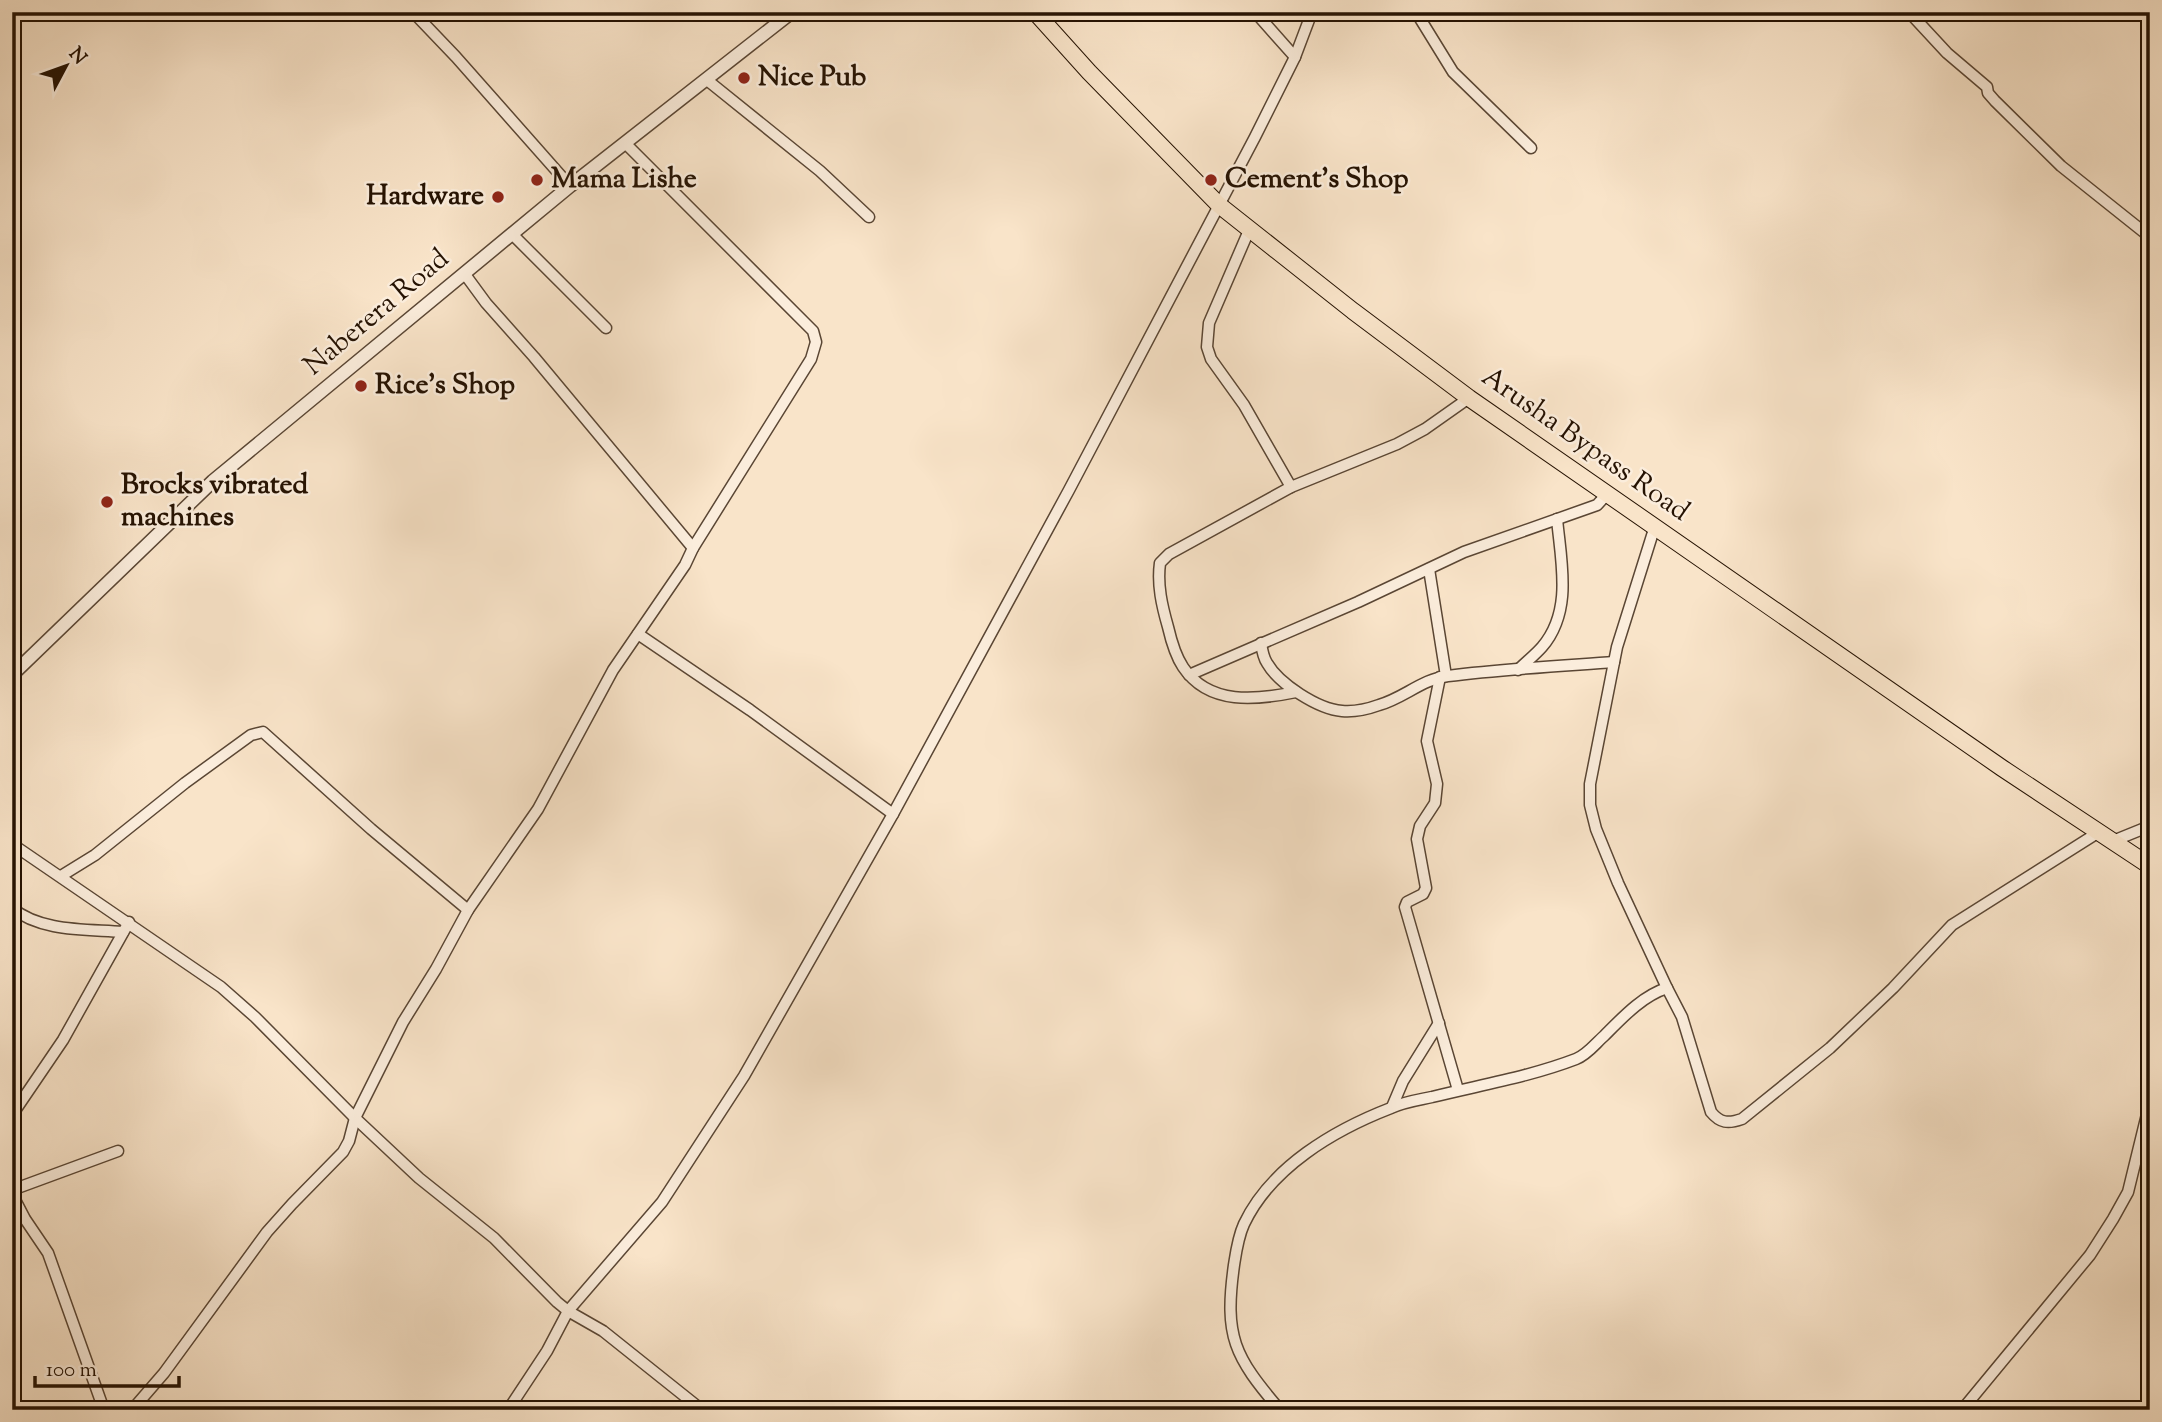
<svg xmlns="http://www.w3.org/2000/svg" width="2162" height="1422" viewBox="0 0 2162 1422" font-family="'Sorts Mill Goudy',serif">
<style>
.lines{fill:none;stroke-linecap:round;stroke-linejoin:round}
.minor-casing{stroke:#5a4634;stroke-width:13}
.tertiary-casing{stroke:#5a4634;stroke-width:15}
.primary-casing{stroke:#251202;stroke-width:18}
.minor{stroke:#fbeddc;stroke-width:10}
.tertiary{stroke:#fbeddc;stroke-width:12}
.primary{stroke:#f9e4c9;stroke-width:16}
.poi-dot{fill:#8f2418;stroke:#fbeddc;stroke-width:2.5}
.labels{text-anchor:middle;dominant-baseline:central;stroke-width:5;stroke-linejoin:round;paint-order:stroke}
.poi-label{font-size:28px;font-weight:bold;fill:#251202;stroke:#fbeddc;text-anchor:start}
.street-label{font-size:28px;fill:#251202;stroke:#fbeddc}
</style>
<rect width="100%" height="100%" fill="#f9e4c9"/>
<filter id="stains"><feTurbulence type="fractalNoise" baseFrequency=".00286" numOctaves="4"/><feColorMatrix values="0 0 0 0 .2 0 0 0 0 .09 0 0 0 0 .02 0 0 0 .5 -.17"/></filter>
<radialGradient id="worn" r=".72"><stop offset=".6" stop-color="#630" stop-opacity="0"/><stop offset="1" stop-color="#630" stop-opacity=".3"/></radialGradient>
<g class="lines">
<defs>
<g id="minor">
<path d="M413,12L456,57L570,186"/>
<path d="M1255,12L1295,57"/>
<path d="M1416,12L1453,72L1531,148"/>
<path d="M1909,12L1947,53L1987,87L1988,93L1995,101L2061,166L2150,237"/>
<path d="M12,21L20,12"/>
<path d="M707,80L820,171L869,217"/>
<path d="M1250,228L1209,323L1207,347L1211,359L1244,405L1291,487"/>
<path d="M512,234L606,328"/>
<path d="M464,273L486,303L534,357L693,548"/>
<path d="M1655,526L1617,647L1590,784V805L1596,829L1618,883L1667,988"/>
<path d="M1429,569L1446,676"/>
<path d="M638,634L750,710L893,814"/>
<path d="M1261,643C1262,650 1263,657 1267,663C1279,684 1318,709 1342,711C1354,712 1368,709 1379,705C1404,698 1422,679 1448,676C1503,669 1559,666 1614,662"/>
<path d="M1518,670C1526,662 1535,655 1542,647C1573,611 1561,562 1557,519"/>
<path d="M1189,675L1358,602L1464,552L1597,505L1608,493"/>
<path d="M1440,677L1427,741L1437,784L1435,803L1420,826L1417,839L1426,888L1423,894L1407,902L1405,907L1458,1090"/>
<path d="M1296,692C1257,700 1209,706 1183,667C1175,655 1171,640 1168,627C1162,606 1157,585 1160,563L1169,554L1291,487L1397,444L1425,429L1469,398"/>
<path d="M2113,841L2150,826"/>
<path d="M12,844L221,987L255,1017L355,1118L419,1178L494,1238L557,1302L568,1311L603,1331L702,1410"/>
<path d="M61,876L95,855L185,783L251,735L263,732L371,829L468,910"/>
<path d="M12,908C41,932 87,929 123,932"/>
<path d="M1392,1107L1403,1081L1439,1023"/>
<path d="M12,1115L63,1040L129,922"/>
<path d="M12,1190L118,1151"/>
<path d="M12,1194L25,1219L48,1253L104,1410"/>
<path d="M132,1410L164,1373L267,1232L292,1204L343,1152L349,1141L355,1118L403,1022L436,969L468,910L538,809L613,670L685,565L693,548L811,359L816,342L813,331L626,144"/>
<path d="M508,1410L547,1351L568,1311L662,1202L744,1076L893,814L1069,490L1255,137L1295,57L1312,12"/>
<path d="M1280,1410C1234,1356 1224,1337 1234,1265C1236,1252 1238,1237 1244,1224C1271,1167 1334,1130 1391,1108C1403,1102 1418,1100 1432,1097C1480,1085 1529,1077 1576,1059C1587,1055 1595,1044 1604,1036C1622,1018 1642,996 1667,988L1682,1017L1711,1112C1720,1123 1728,1124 1742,1119L1830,1048L1893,988L1952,925L2099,832"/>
<path d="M1962,1410L2090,1255L2113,1219L2128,1192L2150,1102"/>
</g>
<path id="tertiary" d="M12,675L213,481L570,186L792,12"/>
<path id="primary" d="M1035,12L1089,72L1219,205L1353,311L1469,398L2002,768L2150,866"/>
</defs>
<use href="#minor" class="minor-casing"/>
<use href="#tertiary" class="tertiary-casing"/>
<use href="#primary" class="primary-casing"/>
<use href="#minor" class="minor"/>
<use href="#tertiary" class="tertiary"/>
<use href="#primary" class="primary"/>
</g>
<g class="poi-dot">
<circle cx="744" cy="78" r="7"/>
<circle cx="537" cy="180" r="7"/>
<circle cx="1211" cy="180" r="7"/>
<circle cx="498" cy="197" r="7"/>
<circle cx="361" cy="386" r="7"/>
<circle cx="107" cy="502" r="7"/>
</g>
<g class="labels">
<g class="poi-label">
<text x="758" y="78">Nice Pub</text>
<text x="551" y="180">Mama Lishe</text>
<text x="1225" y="180">Cement's Shop</text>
<text x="484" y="197" text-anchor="end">Hardware</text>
<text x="375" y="386">Rice's Shop</text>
<text x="121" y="486">Brocks vibrated<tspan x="121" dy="32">machines</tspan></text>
</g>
<g class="street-label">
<text transform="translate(377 313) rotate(-40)">Naberera Road</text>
<text transform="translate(1585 445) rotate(35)">Arusha Bypass Road</text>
</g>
</g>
<rect width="2162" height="1422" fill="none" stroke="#f9e4c9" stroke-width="42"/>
<rect x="14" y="14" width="2134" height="1394" fill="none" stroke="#251202" stroke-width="3.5"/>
<rect x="21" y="21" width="2120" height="1380" fill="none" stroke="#251202" stroke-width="2"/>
<g transform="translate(66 66) rotate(49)" stroke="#fbeddc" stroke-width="5" paint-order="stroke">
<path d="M0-5L12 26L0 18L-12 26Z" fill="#251202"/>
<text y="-10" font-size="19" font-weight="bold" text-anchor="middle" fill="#251202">N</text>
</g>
<path d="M35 1376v10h144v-10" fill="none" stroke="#251202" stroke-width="3.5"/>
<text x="46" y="1376" font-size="21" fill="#251202" stroke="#fbeddc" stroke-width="5" paint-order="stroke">100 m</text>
<rect width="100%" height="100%" filter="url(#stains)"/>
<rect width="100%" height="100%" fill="url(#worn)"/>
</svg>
